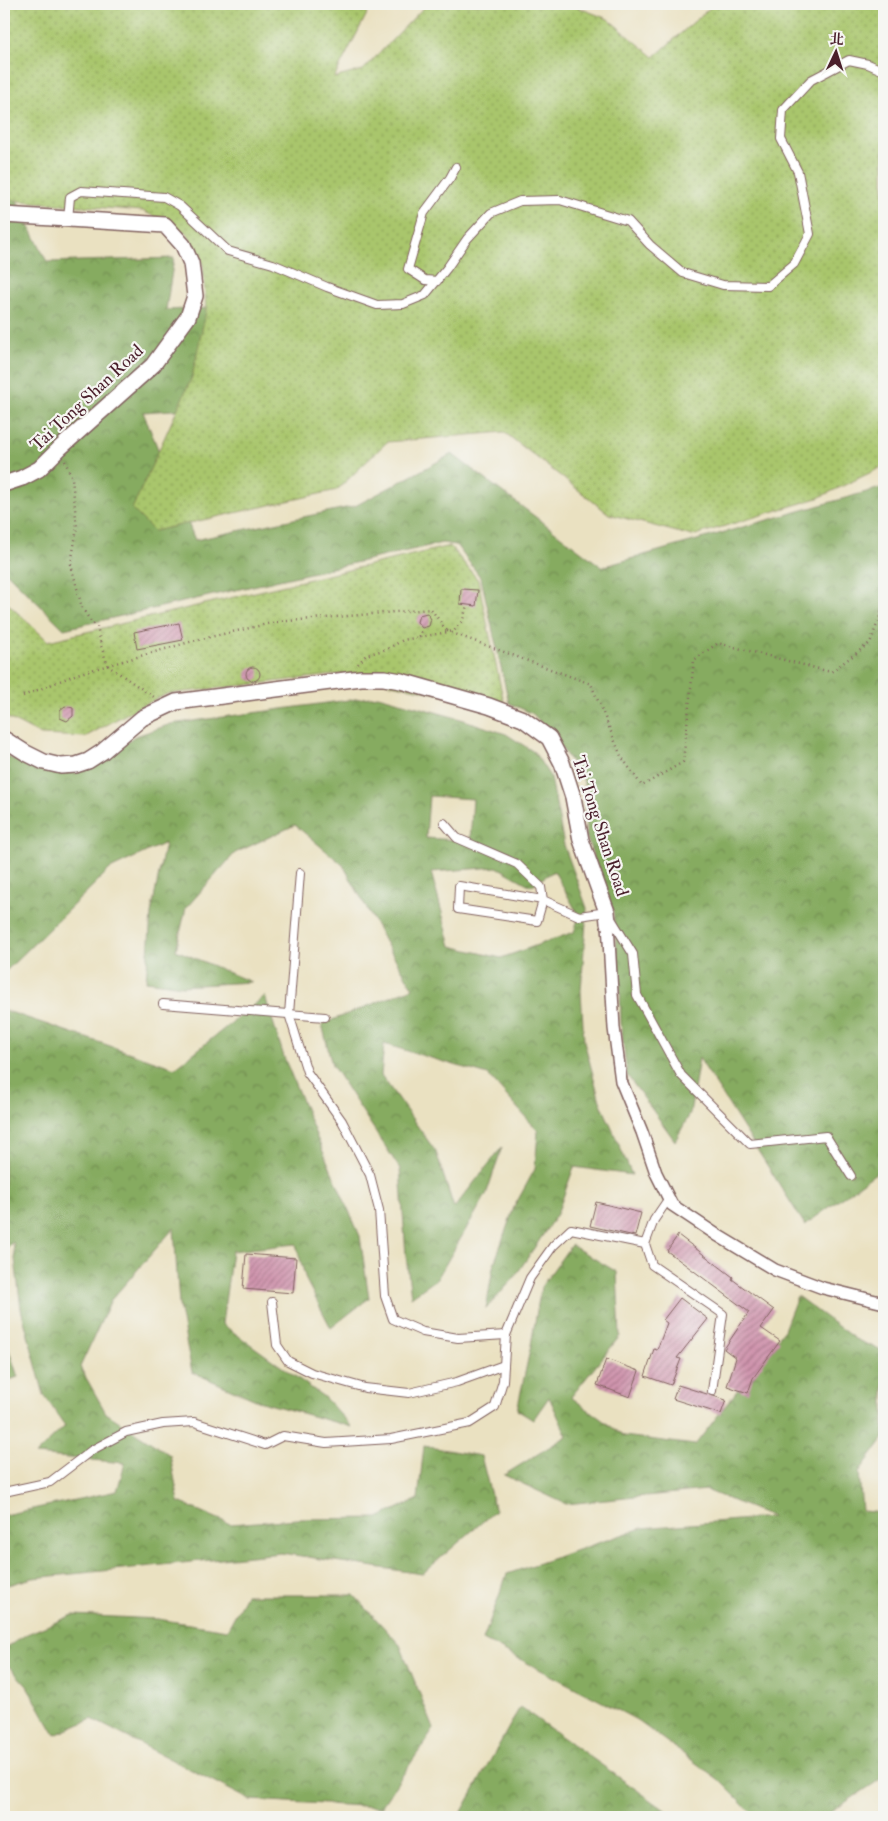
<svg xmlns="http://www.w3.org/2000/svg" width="888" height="1821" viewBox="0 0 888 1821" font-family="'IM FELL Double Pica','Noto Serif TC',serif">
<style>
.forest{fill:url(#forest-crowns);stroke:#686546;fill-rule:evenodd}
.park{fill:url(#park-dots);stroke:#7a724c}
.building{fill:url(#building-hatch)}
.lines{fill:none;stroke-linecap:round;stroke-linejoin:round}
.service-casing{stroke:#826360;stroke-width:10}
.pedestrian-casing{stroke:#826360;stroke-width:14}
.minor-casing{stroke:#826360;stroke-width:18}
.path{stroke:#826360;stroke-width:2.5;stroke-dasharray:1 4;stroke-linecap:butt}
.service{stroke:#fff;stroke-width:8}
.pedestrian{stroke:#fff;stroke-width:11}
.minor{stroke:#fff;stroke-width:15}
.labels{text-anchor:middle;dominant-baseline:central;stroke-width:4.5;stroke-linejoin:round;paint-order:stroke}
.street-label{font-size:18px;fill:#4a1f2b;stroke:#f6f6f2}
</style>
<defs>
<pattern id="forest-crowns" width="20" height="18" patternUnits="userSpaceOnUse" patternTransform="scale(1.25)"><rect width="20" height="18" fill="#86ab60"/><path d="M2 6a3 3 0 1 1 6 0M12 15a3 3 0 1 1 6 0" fill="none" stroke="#708b4f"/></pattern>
<pattern id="park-dots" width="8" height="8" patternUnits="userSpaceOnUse" patternTransform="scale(1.25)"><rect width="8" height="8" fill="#a9c66c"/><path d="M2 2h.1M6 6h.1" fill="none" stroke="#8ca059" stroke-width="1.8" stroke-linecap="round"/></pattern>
<pattern id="building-hatch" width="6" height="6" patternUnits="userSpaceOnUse" patternTransform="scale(1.25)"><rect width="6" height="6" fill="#cf94ad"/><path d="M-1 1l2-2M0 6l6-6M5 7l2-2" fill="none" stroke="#aa788d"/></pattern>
</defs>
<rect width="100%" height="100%" fill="#f6f6f2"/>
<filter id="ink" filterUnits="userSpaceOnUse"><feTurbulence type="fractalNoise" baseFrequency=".02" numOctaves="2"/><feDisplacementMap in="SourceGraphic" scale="10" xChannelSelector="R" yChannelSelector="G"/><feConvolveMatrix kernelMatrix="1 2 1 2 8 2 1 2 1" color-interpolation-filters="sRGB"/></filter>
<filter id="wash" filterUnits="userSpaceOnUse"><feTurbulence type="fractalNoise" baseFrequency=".0096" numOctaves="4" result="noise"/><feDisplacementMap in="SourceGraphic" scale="20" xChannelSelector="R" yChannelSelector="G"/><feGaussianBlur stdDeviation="1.12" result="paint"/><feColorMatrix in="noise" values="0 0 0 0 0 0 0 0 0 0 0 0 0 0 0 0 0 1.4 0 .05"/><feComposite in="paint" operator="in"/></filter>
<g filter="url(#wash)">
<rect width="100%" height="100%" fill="#eae1c1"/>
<g class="forest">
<path d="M4,174L47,262L174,258L166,310L316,303L368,397L143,412L195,540L355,506L452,454L602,567L884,487V1167L805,1225L699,1058L690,1114L675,1141L627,1075L621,1024L620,983L613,910L586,836L584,781L554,737L533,714L509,703L481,578L456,545L442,543L64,629L4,570Z"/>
<path d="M378,696L464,720L506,734L534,752L551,778L564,845L587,908L581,991L584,1041L600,1101L632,1175L574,1167L557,1214L514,1278L486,1309L493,1267L514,1207L535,1169L538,1131L488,1075L384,1044L381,1075L436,1152L454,1208L502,1147L486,1195L437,1279L411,1297L406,1256L400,1169L332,1065L322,1024L413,988L388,947L343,865L295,825L235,853L186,908L176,950L251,982L182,986L146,981L151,914L165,843L110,869L4,973V755L33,768L71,773L102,763L133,737L171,724ZM429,796L473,799L470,841L426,838ZM497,867L531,886L554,871L579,916L574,932L501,958L451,946L431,872Z"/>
<path d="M265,996L284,1057L318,1140L360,1236L369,1298L331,1328L306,1280L296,1244L232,1251L222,1324L324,1397L352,1427L258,1401L192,1372L179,1305L174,1228L111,1300L80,1367L106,1413L170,1455L179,1502L230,1524L297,1519L378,1518L418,1499L424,1446L481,1456L495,1511L422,1574L281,1553L33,1578L4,1586V1515L117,1491L125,1463L35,1455L65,1426L44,1395L21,1309L13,1242L4,1251V1010L175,1068Z"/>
<path d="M571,1245L617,1272L620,1336L571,1397L624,1436L695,1445L784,1330L797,1296L855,1339L884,1352V1438L859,1472L862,1511L884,1513V1777L823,1817H756L718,1779L635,1719L483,1640L507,1574L642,1528L773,1517L706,1490L566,1504L504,1475L567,1436L549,1397L533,1420L517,1410L531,1345L541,1287Z"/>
<path d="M4,1335L18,1377L4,1382Z"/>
<path d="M246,1595H354L400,1645L434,1729L381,1807L250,1800L92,1719L55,1735L27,1686L4,1661V1649L27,1634L73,1615L158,1619L227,1630Z"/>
<path d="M520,1707L675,1817H459Z"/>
</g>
<g class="park">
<path d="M4,4H372L334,78L363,70L427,4H569L608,19L654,57L714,4H884V466L818,498L692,536L609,514L504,432L387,442L337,490L154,531L132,509L192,377L206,311L203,264L187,233L143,211L20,201L4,198Z"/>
<path d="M450,546L478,580L505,707L342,674L167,694L137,708L85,737L41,735L4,716V600L48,641Z"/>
</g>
<g id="blocks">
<g class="building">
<path d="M461,589L478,590L476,606L460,604Z"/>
<path d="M427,613L431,619L429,626L422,628L417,622L419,615Z"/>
<path d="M179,623L183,640L137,649L134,632Z"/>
<circle cx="253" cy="674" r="7"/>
<path d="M65,706L73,708V716L67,721L60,718V710Z"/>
<path d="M596,1202L641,1213L635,1236L590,1226Z"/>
<path d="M678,1235L733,1277L732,1279L774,1310L761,1328L780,1341L753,1378L748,1393L727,1386L736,1358L724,1349L749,1312L667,1251Z"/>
<path d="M246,1254L296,1258L293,1293L243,1289Z"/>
<path d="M680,1298L708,1319L677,1358L681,1359L671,1385L645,1376L654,1349L657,1350L667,1323L663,1320Z"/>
<path d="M606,1359L639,1371L630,1397L597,1385Z"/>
<path d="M678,1385L726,1400L721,1414L673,1399Z"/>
</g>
</g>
</g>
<g filter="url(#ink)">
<use href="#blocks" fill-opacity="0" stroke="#826360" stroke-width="1"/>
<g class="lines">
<defs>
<g id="service">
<path d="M68,220L70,197L81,191L164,197L180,206L228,251L273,264L327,287L377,305L403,304L425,295L447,268L467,239L491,213L520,201L560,200L628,221L650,245L683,273L723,285L768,286L794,264L810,234L798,172L781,139L783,110L811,80L849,60L868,64L884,71"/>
<path d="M437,281L425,280L408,269L424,213L450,178L456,167"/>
<path d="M444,823L457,838L517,864L541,887L543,900L537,921L458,909L459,886L543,900L579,916L607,912L633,954L637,995L681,1075L750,1144L826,1136L851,1176"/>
<path d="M300,873L289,1014L307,1072L342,1121L370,1175L379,1210L385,1296L393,1319L423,1332L458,1338L506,1335"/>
<path d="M163,1004L325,1017"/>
<path d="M645,1244L652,1265L723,1314L712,1391"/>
<path d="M272,1302L277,1345L288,1361L312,1373L365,1388L409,1393L457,1382L504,1365"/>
<path d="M4,1492L50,1482L92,1450L126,1432L163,1424L194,1422L265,1445L283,1436L326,1443L391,1439L470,1423L495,1407L503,1381L506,1335L530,1278L553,1246L571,1229L645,1244L654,1220L669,1198"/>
</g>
<path id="pedestrian" d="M608,923L614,1028L621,1081L642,1132L656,1173L672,1205L717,1235L775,1270L823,1288L884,1303"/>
<g id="minor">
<path d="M4,215L165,225L183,245L191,263L195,296L188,317L153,365L60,448L39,469L22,478L4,484"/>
<path d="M4,739L26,753L44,762L61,766L76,765L88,761L102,752L142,718L176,702L361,678H384L401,681L489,706L523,719L549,738L562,763L573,797L581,840L607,912L608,923"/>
</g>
</defs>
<use href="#service" class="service-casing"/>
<use href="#pedestrian" class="pedestrian-casing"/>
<use href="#minor" class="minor-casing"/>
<g class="path">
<path d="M65,461L72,478L77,528L71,564L82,608L92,623L97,626L101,646L108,666L154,697"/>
<path d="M447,631L591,684L621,756L642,786L683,762L694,660L718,643L831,672L870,643L884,606"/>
<path d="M419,637L423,628"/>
<path d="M358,664L366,655L387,649L403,640L454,631L463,620L467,605"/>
<path d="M23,696L77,674L197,640L276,622L431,609L447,631"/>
</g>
<use href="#service" class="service"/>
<use href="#pedestrian" class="pedestrian"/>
<use href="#minor" class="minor"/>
</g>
</g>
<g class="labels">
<g class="street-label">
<text transform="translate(87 398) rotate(-43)">Tai Tong Shan Road</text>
<text transform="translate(600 826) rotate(72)">Tai Tong Shan Road</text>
</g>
</g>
<rect width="888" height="1821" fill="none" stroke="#f6f6f2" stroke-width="20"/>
<g transform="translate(836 52) rotate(4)" stroke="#f6f6f2" stroke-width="4" paint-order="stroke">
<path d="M0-4L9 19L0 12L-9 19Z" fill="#4a1f2b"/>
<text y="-8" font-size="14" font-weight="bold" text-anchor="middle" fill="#4a1f2b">北</text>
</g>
</svg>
